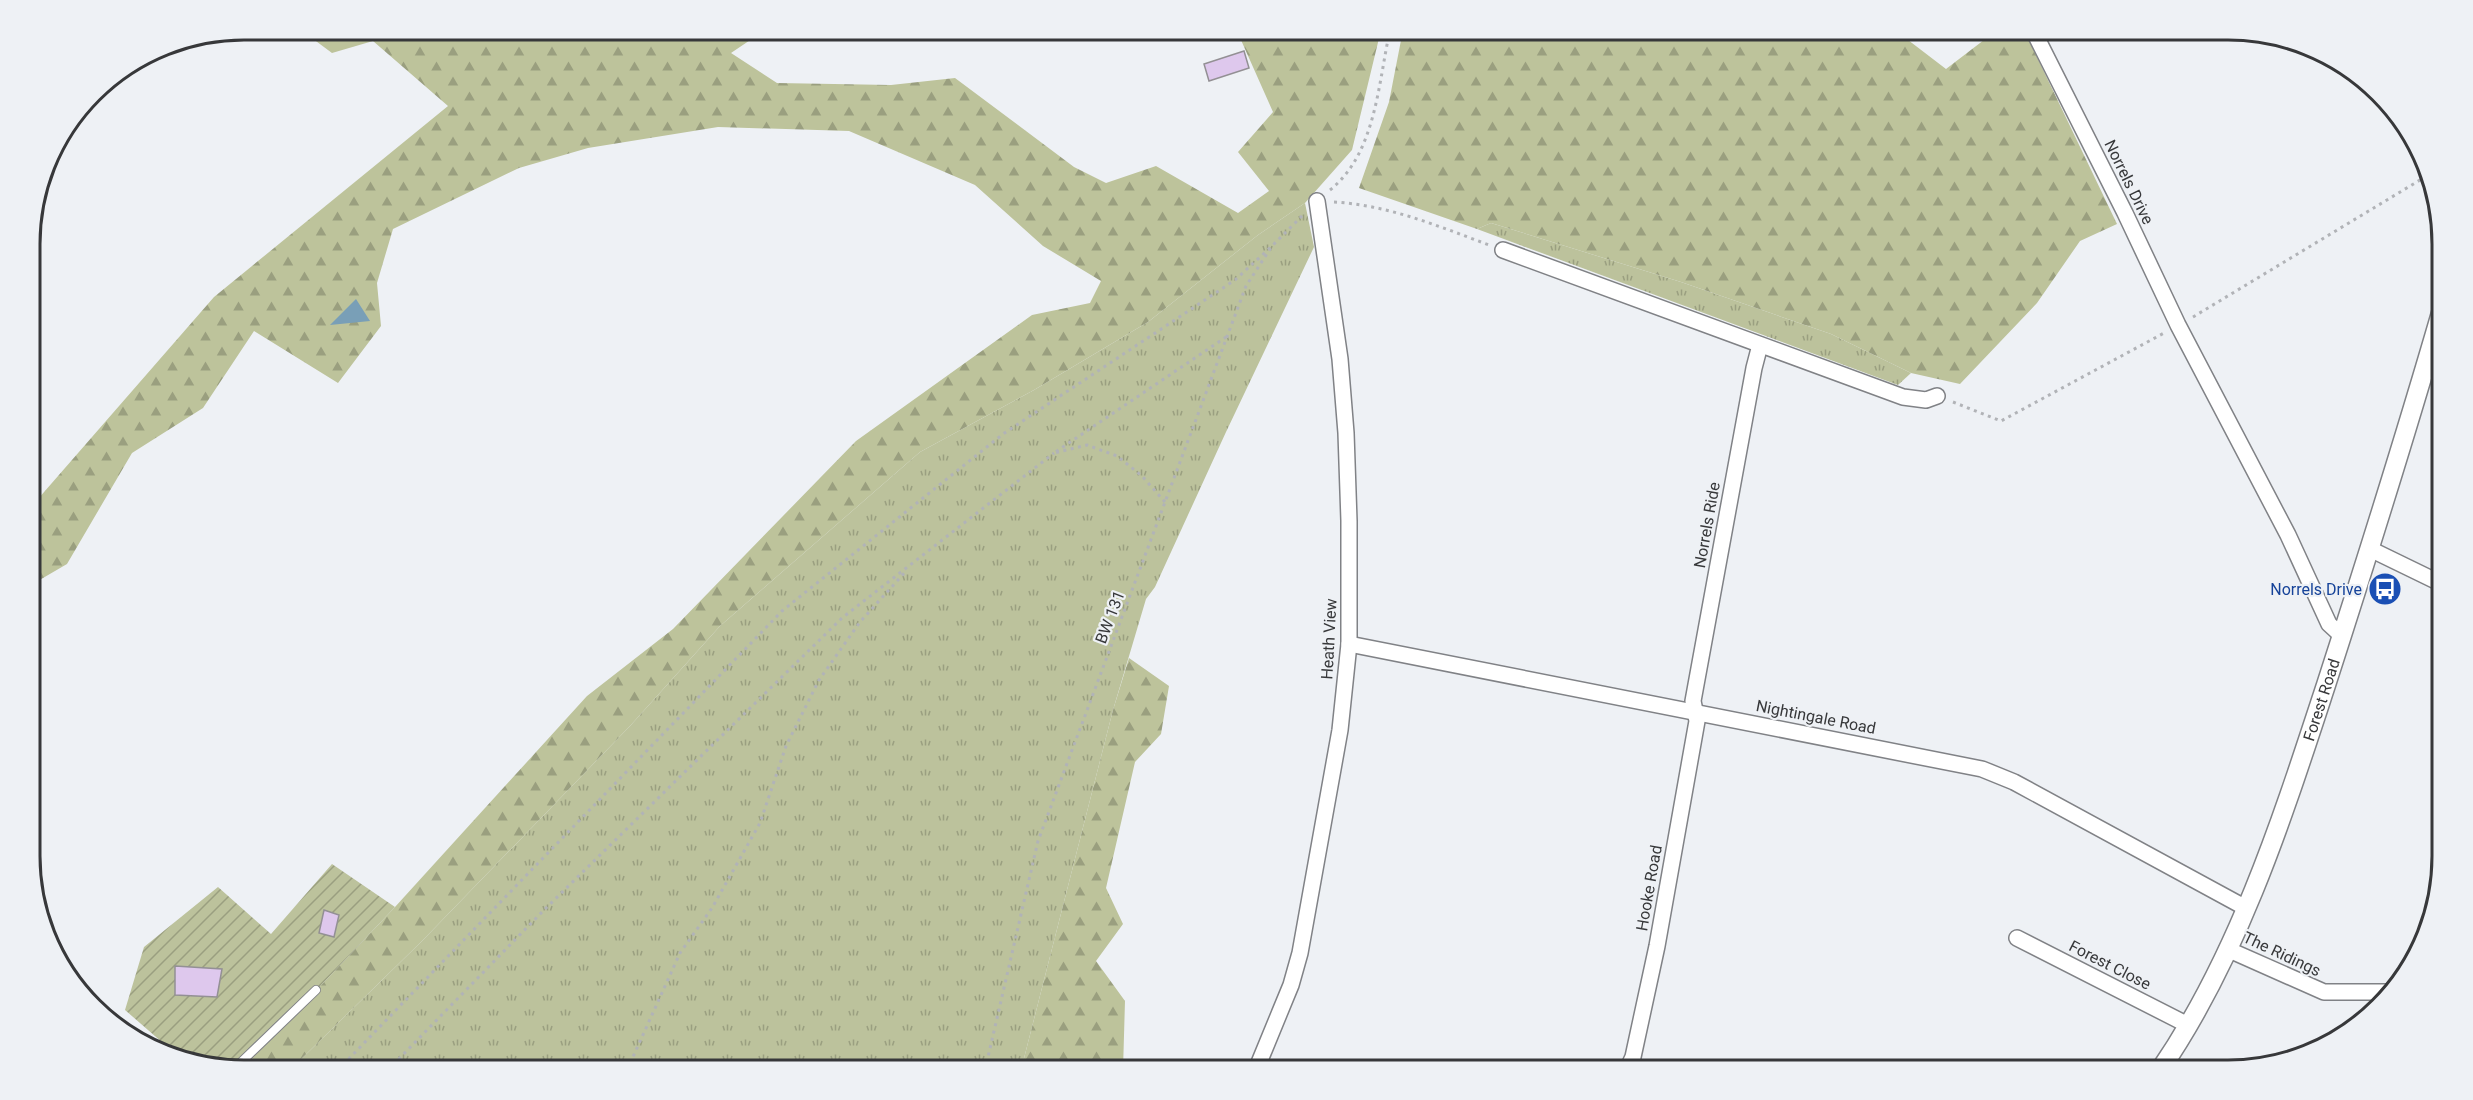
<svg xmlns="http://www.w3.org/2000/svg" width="2473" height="1100" viewBox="0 0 2473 1100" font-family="Roboto,sans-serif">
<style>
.grass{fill:url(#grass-tufts)}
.forest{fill:url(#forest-firs)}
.garden{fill:url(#garden-furrows);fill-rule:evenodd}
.water{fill:#799fb7}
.building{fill:#dec8ed;stroke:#939094;stroke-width:1.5}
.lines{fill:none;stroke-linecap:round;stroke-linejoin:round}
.service-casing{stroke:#808286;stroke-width:10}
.minor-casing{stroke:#808286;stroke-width:18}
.tertiary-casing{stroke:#808286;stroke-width:21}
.path{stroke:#b1b3b7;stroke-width:3;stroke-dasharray:3 4.5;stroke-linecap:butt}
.service{stroke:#fff;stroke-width:8}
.minor{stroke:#fff;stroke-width:15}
.tertiary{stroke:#fff;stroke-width:18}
.labels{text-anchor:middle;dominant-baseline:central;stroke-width:4.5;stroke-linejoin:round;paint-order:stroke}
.street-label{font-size:16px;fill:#37383a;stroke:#eef1f5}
.transit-label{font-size:16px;fill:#164399;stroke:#eef1f5;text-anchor:end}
.rim{fill:none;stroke:#37383a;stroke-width:3}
</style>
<defs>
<pattern id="grass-tufts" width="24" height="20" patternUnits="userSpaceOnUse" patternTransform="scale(1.5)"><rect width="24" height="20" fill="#bcc29c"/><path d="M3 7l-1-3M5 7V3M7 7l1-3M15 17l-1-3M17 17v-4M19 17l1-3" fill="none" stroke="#9a9f80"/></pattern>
<pattern id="forest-firs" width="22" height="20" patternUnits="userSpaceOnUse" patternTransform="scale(1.5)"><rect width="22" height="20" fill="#bdc39b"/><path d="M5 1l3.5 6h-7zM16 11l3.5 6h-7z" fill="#9a9f7f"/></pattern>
<pattern id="garden-furrows" width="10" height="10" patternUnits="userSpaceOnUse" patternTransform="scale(1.5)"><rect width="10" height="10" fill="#bcc29c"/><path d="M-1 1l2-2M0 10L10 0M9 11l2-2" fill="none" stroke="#9a9f80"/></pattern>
</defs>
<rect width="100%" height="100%" fill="#eef1f5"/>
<g class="grass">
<path d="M1305,203L1314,247L1226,432L1155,587L1146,599L1113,710L1021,1070H290L423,940L630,726L720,626L920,452L1034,390L1148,322L1258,235Z"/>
<path d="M1491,223L1681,282L1831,334L1911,373L1898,385L1477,229Z"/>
</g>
<g class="forest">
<path d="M301,30H765L731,53L777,83L891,85L955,78L1074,167L1106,183L1156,166L1238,213L1269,191L1238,152L1273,112L1241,40L1240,30H1381L1352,150L1305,203L1258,235L1148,322L1034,390L920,452L720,626L630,726L423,940L290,1070H244L242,1069L395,907L587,696L673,629L856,441L1032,315L1090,303L1101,281L1043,246L975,185L849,131L718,127L588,148L519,168L393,229L377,283L381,326L338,383L254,331L203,408L132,453L67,564L31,585V507L214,297L448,106L373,41L332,53Z"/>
<path d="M1403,30H1895L1946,69L1997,30H2024L2117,224L2080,241L2037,303L1960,384L1911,373L1831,334L1681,282L1491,223L1477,229L1359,188L1389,102Z"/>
<path d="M1129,658L1169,686L1161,734L1135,762L1106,888L1123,924L1096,961L1125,1001L1123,1070H1021L1113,710Z"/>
</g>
<path class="garden" d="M332,864L395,907L242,1069L179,1057L125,1010L144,947L218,887L271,934ZM175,966L222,970L217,997L175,995Z"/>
<path class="water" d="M356,299L370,321L330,325Z"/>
<g class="building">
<path d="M1244,51L1249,68L1209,81L1204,64Z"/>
<path d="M324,910L339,915L334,937L319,933Z"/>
<path d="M175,966L222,969L217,997L175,995Z"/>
</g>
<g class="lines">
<defs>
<path id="service" d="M235,1068L316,990"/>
<g id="minor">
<path d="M2033,30L2125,213L2178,325L2288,535L2329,624L2342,636"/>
<path d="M1503,250L1903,397L1926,400L1937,396"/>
<path d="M2370,549L2442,584"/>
<path d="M1349,644L1982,769L2014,782L2246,908"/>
<path d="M2017,938L2188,1025"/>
<path d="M2227,949L2324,992H2393"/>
<path d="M1256,1070L1291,985L1300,953L1340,730L1349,644V521L1346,433L1340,359L1317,201"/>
<path d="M1627,1070L1633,1057L1657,946L1697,721L1693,701L1754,368L1760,345"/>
</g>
<g id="tertiary">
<path id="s1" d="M2160,1070C2239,955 2283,816 2326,685C2366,561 2405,437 2441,313"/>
</g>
</defs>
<use href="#service" class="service-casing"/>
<use href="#minor" class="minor-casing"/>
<use href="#tertiary" class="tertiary-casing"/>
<g class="path">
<path d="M1330,190C1376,153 1378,84 1390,30"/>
<path d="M1334,202C1388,205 1438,226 1489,245"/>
<path d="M2193,317L2425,177"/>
<path d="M1953,402L2001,421L2164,333"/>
<path d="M1165,502L1142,476L1117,456L1087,445L1054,453L1229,335"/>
<path d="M338,1070L782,611L1003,434L1235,280L1272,246"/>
<path d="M388,1070L546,908L842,618L1054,453"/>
<path d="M627,1070L680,953L712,908L760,823L786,746L819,680L860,622L907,570"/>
<path d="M985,1070L1038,841L1246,286L1272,246L1303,215"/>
</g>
<use href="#service" class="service"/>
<use href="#minor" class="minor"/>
<use href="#tertiary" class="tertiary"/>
</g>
<defs>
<symbol id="bus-disc" viewBox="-11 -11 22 22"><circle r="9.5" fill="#1a4fb4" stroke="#eef1f5"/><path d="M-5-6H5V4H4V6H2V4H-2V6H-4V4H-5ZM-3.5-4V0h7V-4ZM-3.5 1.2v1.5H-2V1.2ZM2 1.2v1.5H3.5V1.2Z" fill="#fff"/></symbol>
</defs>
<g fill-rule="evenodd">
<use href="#bus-disc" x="2366" y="570" width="38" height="38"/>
</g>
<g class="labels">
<g class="street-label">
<text transform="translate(2129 182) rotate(64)">Norrels Drive</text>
<text transform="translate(1707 525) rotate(-80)">Norrels Ride</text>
<text transform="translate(1110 617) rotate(-69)">BW 131</text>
<text transform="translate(1329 639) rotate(-87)">Heath View</text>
<text stroke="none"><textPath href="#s1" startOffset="405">Forest Road</textPath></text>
<text transform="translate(1816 717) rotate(11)">Nightingale Road</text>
<text transform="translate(1649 888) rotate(-80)">Hooke Road</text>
<text transform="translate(2282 954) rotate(25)">The Ridings</text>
<text transform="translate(2110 965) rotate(27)">Forest Close</text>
</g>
<g class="transit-label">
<text x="2362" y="589">Norrels Drive</text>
</g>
</g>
<path d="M0 0H2473V1100H0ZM244 40H2228A204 204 0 0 1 2432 244V856A204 204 0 0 1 2228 1060H244A204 204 0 0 1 40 856V244A204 204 0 0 1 244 40Z" fill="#eef1f5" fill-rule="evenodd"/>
<path class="rim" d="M244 40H2228A204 204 0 0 1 2432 244V856A204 204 0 0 1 2228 1060H244A204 204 0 0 1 40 856V244A204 204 0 0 1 244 40Z"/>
</svg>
